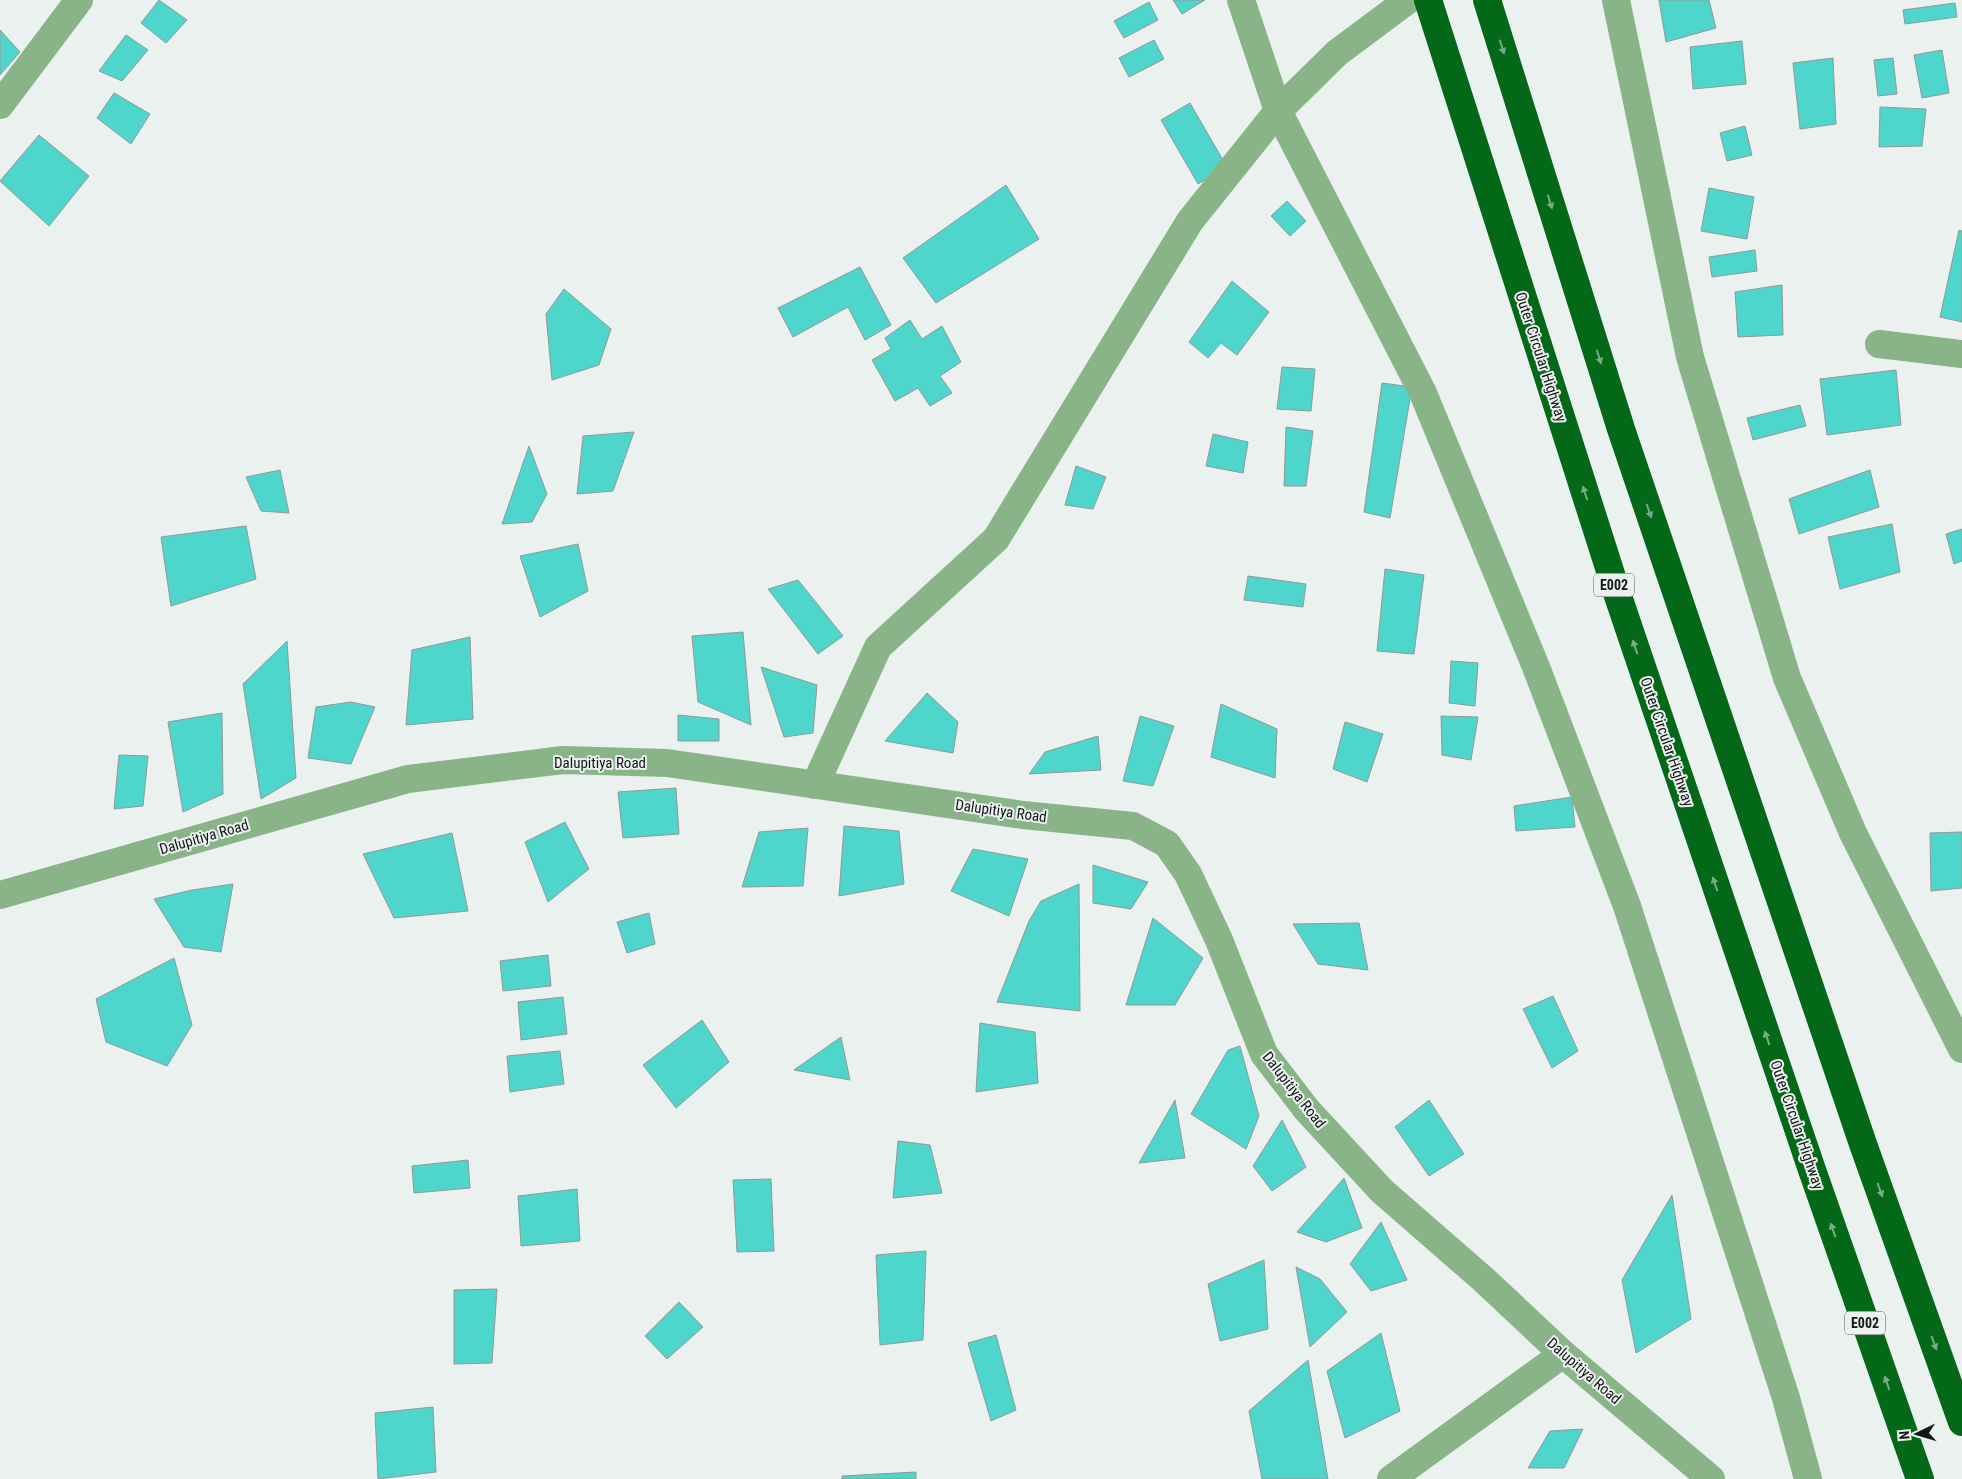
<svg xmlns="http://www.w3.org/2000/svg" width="1962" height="1479" viewBox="0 0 1962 1479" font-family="'Roboto Condensed',sans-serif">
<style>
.building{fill:#4ed6cc;stroke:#919998}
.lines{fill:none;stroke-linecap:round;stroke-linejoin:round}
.minor{stroke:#88b488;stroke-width:28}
.highway{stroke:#036818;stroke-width:28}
.oneway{fill:#76ac83}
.labels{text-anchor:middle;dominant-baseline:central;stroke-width:4;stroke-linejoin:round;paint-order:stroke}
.shield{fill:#eaf1ee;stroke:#555857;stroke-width:1}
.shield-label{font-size:14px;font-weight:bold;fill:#151716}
.street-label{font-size:15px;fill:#151716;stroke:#eaf1ee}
</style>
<rect width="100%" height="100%" fill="#eaf1ee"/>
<g class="building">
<path d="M159,0L187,20L166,43L141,23Z"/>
<path d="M1173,0H1205L1182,14Z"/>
<path d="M1659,0H1709L1716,28L1666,42Z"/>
<path d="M1149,2L1158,20L1124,38L1114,21Z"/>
<path d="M1955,3L1957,17L1905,24L1903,10Z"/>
<path d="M0,30L20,52L0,75Z"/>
<path d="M126,35L148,50L122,81L99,71Z"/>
<path d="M1154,40L1164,59L1129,77L1119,58Z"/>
<path d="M1742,41L1746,84L1693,89L1690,47Z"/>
<path d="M1942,50L1949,93L1922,98L1914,55Z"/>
<path d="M1833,58L1836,124L1800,129L1793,63Z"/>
<path d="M1893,58L1897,94L1878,96L1874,60Z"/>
<path d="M114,93L150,114L131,144L97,118Z"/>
<path d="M1190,103L1227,167L1198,184L1161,120Z"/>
<path d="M1880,107L1926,109L1922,146L1879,147Z"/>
<path d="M1745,126L1752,155L1727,161L1720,133Z"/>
<path d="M39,135L89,176L49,226L0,181Z"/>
<path d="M1006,185L1039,239L936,303L903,258Z"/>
<path d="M1709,188L1754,197L1747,239L1701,231Z"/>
<path d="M1287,201L1306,221L1290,236L1271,216Z"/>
<path d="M1959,230L1962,231V322L1940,317Z"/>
<path d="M1755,250L1757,271L1712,277L1709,257Z"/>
<path d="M860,267L891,325L865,340L848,307L793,337L778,308Z"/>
<path d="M1232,281L1269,312L1237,355L1221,343L1208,358L1189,342Z"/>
<path d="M1782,285L1783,335L1738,337L1735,292Z"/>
<path d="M564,289L611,329L599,365L552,380L546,314Z"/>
<path d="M910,320L922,339L942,326L961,362L940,376L952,393L930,406L918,388L895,401L872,360L891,349L885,338Z"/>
<path d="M1282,367L1315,369L1311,411L1277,409Z"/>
<path d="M1896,370L1901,425L1827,435L1820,379Z"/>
<path d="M1382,383L1412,387L1390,518L1364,512Z"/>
<path d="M1800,405L1806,426L1753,440L1747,418Z"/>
<path d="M1286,427L1313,431L1306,486H1284Z"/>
<path d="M634,432L613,491L577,494L583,436Z"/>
<path d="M1213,434L1248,442L1243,473L1206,466Z"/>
<path d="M529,446L547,494L532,522L502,524Z"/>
<path d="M1076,466L1106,477L1093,509L1065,505Z"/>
<path d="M280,470L289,513L261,511L246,477Z"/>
<path d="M1870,470L1879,507L1799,534L1789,499Z"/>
<path d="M1892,524L1900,572L1840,589L1828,537Z"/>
<path d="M246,526L256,579L171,606L161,537Z"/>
<path d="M1962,529V561L1954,564L1946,534Z"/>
<path d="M578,544L588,591L540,617L520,556Z"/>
<path d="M1385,569L1424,575L1414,654L1377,651Z"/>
<path d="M1248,576L1306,584L1303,607L1244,600Z"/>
<path d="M798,580L843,636L818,654L768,589Z"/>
<path d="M743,632L751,725L698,702L692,636Z"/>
<path d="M470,637L473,719L406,725L412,650Z"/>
<path d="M287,641L296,778L261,799L243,684Z"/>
<path d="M1451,661L1478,663L1475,706L1449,703Z"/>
<path d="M761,667L817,685L813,733L784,737Z"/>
<path d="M927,693L958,722L953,753L885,741Z"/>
<path d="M351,702L375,707L351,764L308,758L316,707Z"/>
<path d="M1221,704L1277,729L1275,778L1211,757Z"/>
<path d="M222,713L223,794L183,812L168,722Z"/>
<path d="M678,715L719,719V741H678Z"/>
<path d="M1140,716L1174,726L1153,786L1123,781Z"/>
<path d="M1441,716L1478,717L1471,760L1442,755Z"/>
<path d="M1345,722L1383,734L1367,782L1333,769Z"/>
<path d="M1098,736L1101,770L1029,774L1045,752Z"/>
<path d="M119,755L148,756L143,806L114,809Z"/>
<path d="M676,788L679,834L623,838L618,792Z"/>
<path d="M1572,797L1575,827L1516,831L1514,806Z"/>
<path d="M565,822L589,869L548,902L525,842Z"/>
<path d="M844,826L899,831L904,884L839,896Z"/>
<path d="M808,828L803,886L742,887L759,832Z"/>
<path d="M1962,832V888L1931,891L1930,833Z"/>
<path d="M452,833L468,911L394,918L363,854Z"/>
<path d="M973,849L1028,859L1009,916L951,891Z"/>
<path d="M1093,865L1148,882L1131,909L1093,903Z"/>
<path d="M233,884L221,952L184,947L154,899L192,890Z"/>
<path d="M1079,884L1080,1011L997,1002L1029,921L1041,901Z"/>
<path d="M649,913L655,944L627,953L617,922Z"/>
<path d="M1153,918L1203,958L1175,1005H1126Z"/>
<path d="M1359,923L1368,970L1318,964L1293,924Z"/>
<path d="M548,955L551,986L503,991L500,961Z"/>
<path d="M174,958L192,1025L167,1066L106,1042L96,999Z"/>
<path d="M1553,996L1578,1051L1552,1068L1523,1009Z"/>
<path d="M563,997L567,1034L521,1040L518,1002Z"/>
<path d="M702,1020L729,1062L676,1108L643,1065Z"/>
<path d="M980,1023L1035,1032L1038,1083L976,1092Z"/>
<path d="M841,1037L850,1080L794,1070Z"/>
<path d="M1240,1046L1259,1116L1246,1149L1191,1114L1228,1050Z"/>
<path d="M560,1051L564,1084L510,1092L507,1056Z"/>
<path d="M1175,1100L1185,1158L1139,1163Z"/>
<path d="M1429,1100L1464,1154L1429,1176L1395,1127Z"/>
<path d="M1282,1120L1306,1167L1272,1191L1253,1166Z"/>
<path d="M898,1141L930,1145L942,1193L893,1198Z"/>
<path d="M468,1160L470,1188L414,1193L412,1166Z"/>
<path d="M1344,1178L1362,1228L1326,1242L1297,1232Z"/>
<path d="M771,1179L774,1251L737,1252L733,1180Z"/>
<path d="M577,1189L580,1241L521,1246L518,1196Z"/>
<path d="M1672,1195L1691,1319L1636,1353L1622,1280Z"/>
<path d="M1381,1222L1407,1280L1371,1291L1350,1264Z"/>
<path d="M926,1251L923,1340L880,1345L876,1255Z"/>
<path d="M1264,1260L1268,1329L1220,1341L1208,1284Z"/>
<path d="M1296,1267L1320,1279L1347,1312L1310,1347Z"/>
<path d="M497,1289L492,1363L454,1364V1290Z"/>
<path d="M679,1302L703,1327L667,1359L645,1336Z"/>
<path d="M1381,1333L1400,1411L1345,1438L1327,1371Z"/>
<path d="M996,1335L1016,1410L991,1421L968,1343Z"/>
<path d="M1308,1360L1328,1479H1262L1249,1411Z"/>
<path d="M433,1407L436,1472L378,1479L375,1413Z"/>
<path d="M1583,1429L1564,1468H1528L1550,1431Z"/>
<path d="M916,1472V1479H842V1476Z"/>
</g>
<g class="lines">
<g class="minor">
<path d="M1241,0L1278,111L1423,393L1536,667L1627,906L1786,1398L1808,1479"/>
<path d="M1616,0L1690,357L1787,678L1853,833L1962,1049"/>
<path d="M0,105L79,0"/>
<path d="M1879,344L1962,354"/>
<path d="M815,785L878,647L996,539L1190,221L1278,111L1337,53L1408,0"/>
<path d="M0,895L408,779L563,760L667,763L1023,815L1133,826L1167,844L1188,874L1219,940L1264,1054L1307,1110L1382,1191L1483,1279L1563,1354L1711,1479"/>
<path d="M1391,1479L1563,1354"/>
</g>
<g class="highway">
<path d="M1428,0L1618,596L1811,1167L1920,1479"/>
<path d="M1487,0L1621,429L1863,1144L1962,1422"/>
</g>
</g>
<defs><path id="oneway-solid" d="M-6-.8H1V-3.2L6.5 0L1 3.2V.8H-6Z" transform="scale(1.25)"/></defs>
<g class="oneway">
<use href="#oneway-solid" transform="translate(1502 47) rotate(73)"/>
<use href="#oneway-solid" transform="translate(1550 202) rotate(73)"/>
<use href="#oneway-solid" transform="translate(1599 357) rotate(73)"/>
<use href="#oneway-solid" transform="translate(1585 493) rotate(-108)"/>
<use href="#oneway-solid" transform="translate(1649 511) rotate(71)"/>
<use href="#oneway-solid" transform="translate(1635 647) rotate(-109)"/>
<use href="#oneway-solid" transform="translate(1715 884) rotate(-109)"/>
<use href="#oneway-solid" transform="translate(1767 1038) rotate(-109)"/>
<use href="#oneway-solid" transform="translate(1880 1190) rotate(70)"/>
<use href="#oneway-solid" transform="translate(1833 1230) rotate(-109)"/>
<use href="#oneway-solid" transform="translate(1934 1343) rotate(70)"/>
<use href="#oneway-solid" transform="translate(1887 1383) rotate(-109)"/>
</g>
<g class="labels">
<g class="shield">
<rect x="1594" y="573.5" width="40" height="23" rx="4"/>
<rect x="1845" y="1311.5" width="40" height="23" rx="4"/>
</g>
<g class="shield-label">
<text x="1614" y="585">E002</text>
<text x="1865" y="1323">E002</text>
</g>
<g class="street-label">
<text transform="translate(1541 357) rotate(72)">Outer Circular Highway</text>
<text transform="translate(1667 742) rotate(71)">Outer Circular Highway</text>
<text x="600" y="763">Dalupitiya Road</text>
<text transform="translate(1001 811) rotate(8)">Dalupitiya Road</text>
<text transform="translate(204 837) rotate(-16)">Dalupitiya Road</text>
<text transform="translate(1294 1090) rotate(52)">Dalupitiya Road</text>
<text transform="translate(1797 1125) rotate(71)">Outer Circular Highway</text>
<text transform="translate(1584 1371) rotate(41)">Dalupitiya Road</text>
</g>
</g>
<g transform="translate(1917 1434) rotate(265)" stroke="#eaf1ee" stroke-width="4" paint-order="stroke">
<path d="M0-4L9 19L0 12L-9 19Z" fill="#151716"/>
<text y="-8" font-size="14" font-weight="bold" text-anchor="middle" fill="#151716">N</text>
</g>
</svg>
